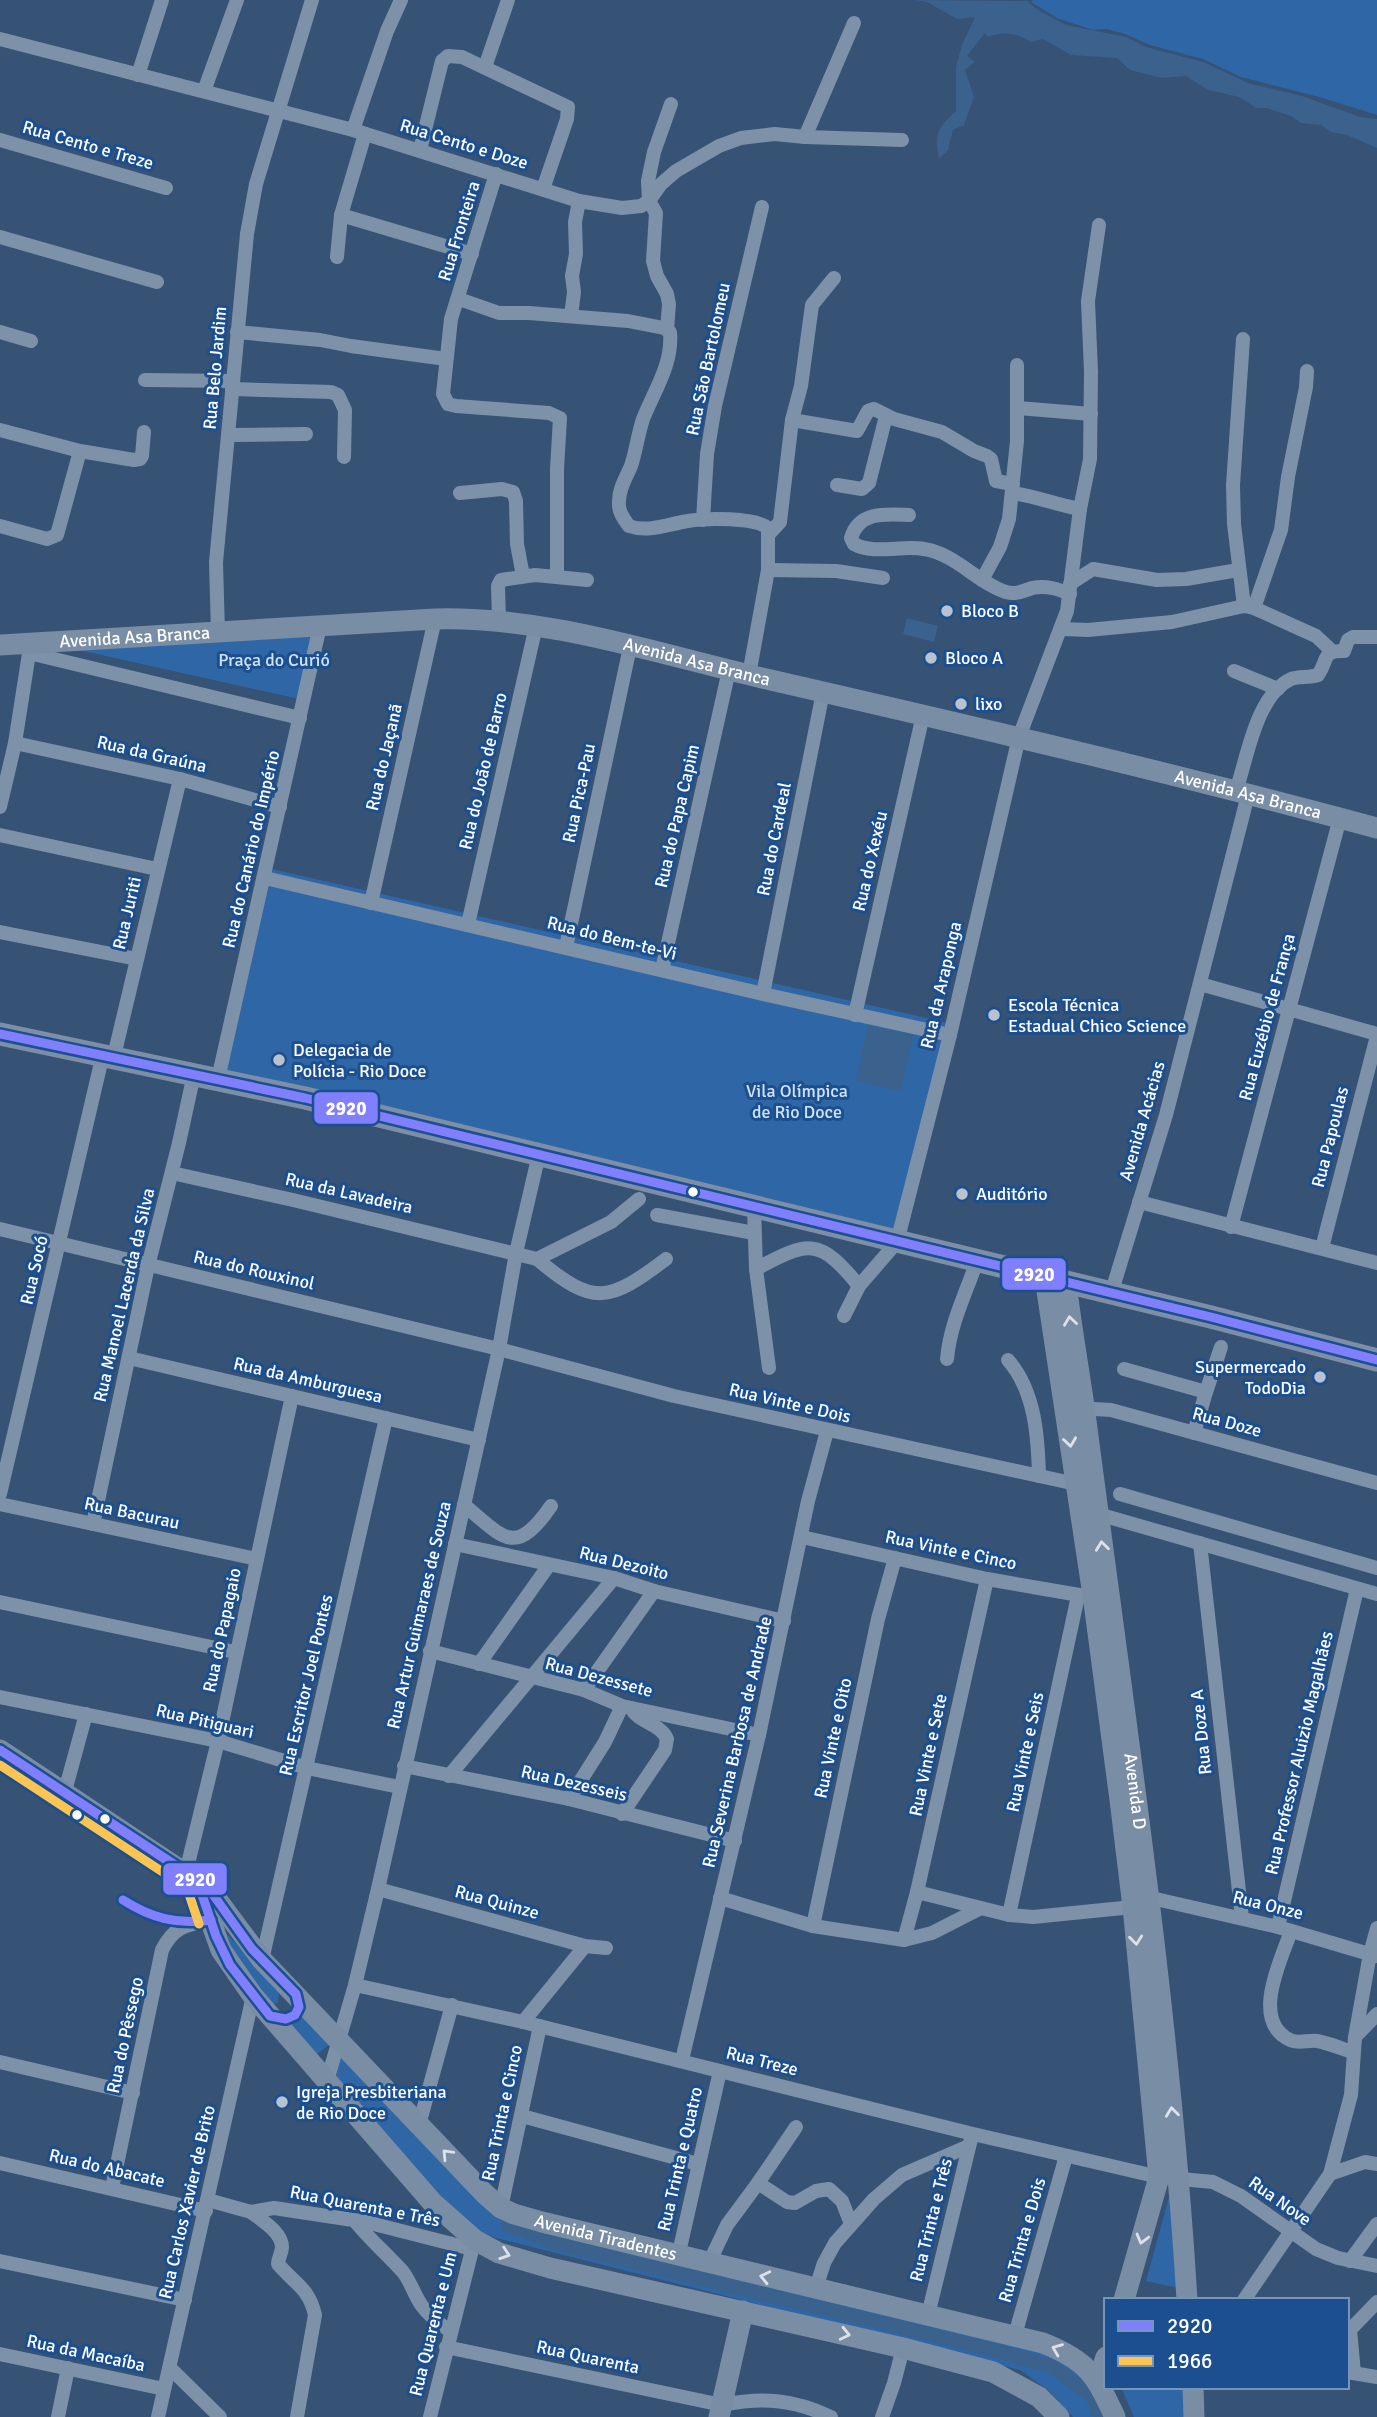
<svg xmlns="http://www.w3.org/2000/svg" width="1377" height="2417" viewBox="0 0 1377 2417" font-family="Signika,sans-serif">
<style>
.green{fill:#2f66a5}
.water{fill:#3b618d}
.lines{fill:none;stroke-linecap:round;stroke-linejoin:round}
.canal{stroke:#3b618d;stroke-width:14}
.street{stroke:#7d92a8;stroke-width:14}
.secondary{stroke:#798da4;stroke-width:21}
.primary{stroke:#7d8ea7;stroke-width:23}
.bus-1-casing{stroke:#1b4f8f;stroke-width:14}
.bus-2-casing{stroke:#1b4f8f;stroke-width:14}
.bus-1{stroke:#8080ff;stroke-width:9}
.bus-2{stroke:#fcc553;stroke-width:9}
.oneway{stroke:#dee2e8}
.poi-dot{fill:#b9c2ce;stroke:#1b4f8f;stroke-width:2.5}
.bus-dot{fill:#fff;stroke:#1b4f8f;stroke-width:2.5}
.labels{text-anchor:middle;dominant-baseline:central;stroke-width:6;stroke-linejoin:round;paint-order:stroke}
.street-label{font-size:18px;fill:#fff;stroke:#1b4f8f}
.poi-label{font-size:18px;fill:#fff;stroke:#1b4f8f;text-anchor:start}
.park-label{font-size:18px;fill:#cfe3fa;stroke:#1b4f8f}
.line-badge{stroke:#1b4f8f;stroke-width:2.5}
.badge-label{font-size:19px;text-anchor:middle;font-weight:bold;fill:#fff}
</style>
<rect width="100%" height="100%" fill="#365274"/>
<g class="green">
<path d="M1033,0H1377V115L1323,98L1241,77L1203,59L1150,45L1125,34L1107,29L1093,30L1057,18L1031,2Z"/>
<path d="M313,625L299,699L52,644Z"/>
<path d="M272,869L957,1025L905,1239L220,1080Z"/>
<path d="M217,1923L279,1990L278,2003L270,2006L226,1957Z"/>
<path d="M305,2014L330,2044L312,2058L289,2022Z"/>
<path d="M339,2054L506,2214L1078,2362L1109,2417H1073L1049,2391L1020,2370L496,2238L452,2219L335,2087Z"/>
<path d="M1175,2175L1182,2289L1146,2281Z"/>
<path d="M1121,2387H1192L1194,2417H1134Z"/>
</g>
<g class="water">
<path d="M915,0L1027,1L1038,10L1066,25L1126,37L1146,47L1203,62L1248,83L1302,96L1360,117L1377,119V148L1347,135L1331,132L1321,125L1301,123L1291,116L1267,108H1256L1239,97L1208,90L1186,76L1162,78L1130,70L1117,58L1071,55L1043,39L1031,42C1017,33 1005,31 988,37L985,33L967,56L975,62L965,70L974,97L964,125L953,130L948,150L939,159C934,134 938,127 956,111V67L962,45L975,17L957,19L927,2Z"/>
<path d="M907,618L938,626L934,642L903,634Z"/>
<path d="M868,1025L913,1035L901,1091L856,1080Z"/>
</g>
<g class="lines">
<path class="canal" d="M508,2225L558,2244L990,2349L1053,2367L1092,2396L1101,2417"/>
<g class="street">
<path d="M0,39L353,130L579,201L622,208L641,206L649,201L661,184L676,171L719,146L741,138L775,134L805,137L902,140"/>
<path d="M485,67L508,0"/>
<path d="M138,75L162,0"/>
<path d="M204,91L237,0"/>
<path d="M353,130L387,31L401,0"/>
<path d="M805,137L854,23"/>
<path d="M0,140L166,188"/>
<path d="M420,150L442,61L448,56L462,57L568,107L567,119L543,189"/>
<path d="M496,174L451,319L443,394L448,404L456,406L549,413L560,418L557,469V577"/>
<path d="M341,215L472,254"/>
<path d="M0,237L157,282"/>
<path d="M337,257L341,215L365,134"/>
<path d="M459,299L499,313H529L628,321L664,328L670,332C673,364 654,391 643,419C638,434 636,451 631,466C626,478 619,488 619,501C618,511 623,518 629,526C649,533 668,524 688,521C705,518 755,517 768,528V570L749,675"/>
<path d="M571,316L574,292L572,276L576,254L575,222L579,201"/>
<path d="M667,330L669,304L667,294L657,276L653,261L656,213L649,201L648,181L654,152L671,104"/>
<path d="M0,332L31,341"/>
<path d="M237,332L320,340L351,346L446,359"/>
<path d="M1243,339L1233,485L1234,524L1244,606"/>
<path d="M145,380L232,381"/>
<path d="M232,389L331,392L338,395L345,410L344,457"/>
<path d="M1018,408L1091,414"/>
<path d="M792,420L857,431L868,411L874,409L894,419L942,432L974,451L987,456L991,459L996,481L1013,484"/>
<path d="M0,430L80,451L134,460L140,459L142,456L144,432"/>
<path d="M229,435L306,434"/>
<path d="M837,485L862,489L869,483L886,416"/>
<path d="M460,493L502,489L513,492L516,501L517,544L523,576"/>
<path d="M1012,493C1036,496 1056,505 1080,509"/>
<path d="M909,515C885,514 859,511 851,538L854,544C874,555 902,545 924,549C956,554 976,582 1006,592C1016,595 1023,591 1032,588C1046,585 1058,589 1070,594"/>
<path d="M703,520L707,454L715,406L762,207"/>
<path d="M0,526L47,539L57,535L80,451"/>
<path d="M769,534L780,522L792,420L801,386L812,305L834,278"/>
<path d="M768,570L836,571L883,578"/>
<path d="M982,580L1000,547L1009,519L1017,441V365"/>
<path d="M1070,584L1093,569L1157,580L1186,579L1238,570"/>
<path d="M1254,608L1281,530L1288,477L1306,387L1307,371"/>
<path d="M499,620L498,586L501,580L535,575L587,580"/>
<path d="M1062,629L1088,630L1172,622L1244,606L1254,608L1316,636L1332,651"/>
<path d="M218,633L216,562L247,234L256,184L312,0"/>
<path d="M29,653L300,718"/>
<path d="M1234,671L1278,689"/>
<path d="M15,743L180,779L280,807"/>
<path d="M1236,791C1247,759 1256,695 1291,679C1299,676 1309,678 1318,675C1329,659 1321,651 1344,651L1348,640L1353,637H1377"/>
<path d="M0,807L15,743L30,647"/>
<path d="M0,835L157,869"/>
<path d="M265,878L763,994L950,1035"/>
<path d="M371,903L435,619"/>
<path d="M468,924L536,626"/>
<path d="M0,932L137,959"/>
<path d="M566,947L630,647"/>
<path d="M662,970L729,670"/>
<path d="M1200,984L1377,1034"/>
<path d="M763,994L823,692"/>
<path d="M855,1015L923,715"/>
<path d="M114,1056L180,779"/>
<path d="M218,1079L320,626"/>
<path d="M172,1173L293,1200L537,1259L611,1222L639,1199"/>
<path d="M1139,1202L1377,1263"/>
<path d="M754,1207L756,1269L769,1368"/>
<path d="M657,1215L754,1233"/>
<path d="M1231,1227L1340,818"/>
<path d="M0,1229L499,1349L674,1396L1076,1484"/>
<path d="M1322,1248L1377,1036"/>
<path d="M537,1259C594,1307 609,1302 666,1259"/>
<path d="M756,1269C809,1240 820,1238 859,1286"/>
<path d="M1111,1294L1166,1115L1248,795"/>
<path d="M844,1316L859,1286L897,1242L950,1035L1019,737L1067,611L1080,509L1090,459L1091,372L1088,301L1099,225"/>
<path d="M129,1358L479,1440"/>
<path d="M947,1359C950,1324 966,1293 977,1261"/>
<path d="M1008,1360C1035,1391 1038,1436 1039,1476"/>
<path d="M1124,1369L1206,1392L1194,1433"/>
<path d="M1206,1392L1221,1347"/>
<path d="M1077,1408L1111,1410L1377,1483"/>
<path d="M0,1494L103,1054"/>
<path d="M1120,1494L1377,1568"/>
<path d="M0,1504L257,1559"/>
<path d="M464,1505C504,1538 515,1558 551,1506"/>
<path d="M1098,1514L1377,1594"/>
<path d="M93,1524L148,1266L179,1143L194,1074"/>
<path d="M802,1537L987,1579L1085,1596"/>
<path d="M1200,1543L1242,1918"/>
<path d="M455,1544L614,1578L654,1591L784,1621"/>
<path d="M0,1602L235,1652"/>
<path d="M430,1651L584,1690L622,1706L759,1735"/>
<path d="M479,1664L549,1565"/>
<path d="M584,1690L654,1591"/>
<path d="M0,1697L218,1741L307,1768L399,1787"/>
<path d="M404,1766L569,1799L735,1841"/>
<path d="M449,1776L614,1578"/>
<path d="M65,1791L86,1714"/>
<path d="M569,1799L605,1742L622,1706"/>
<path d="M622,1814L665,1750L667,1739C660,1723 639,1723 631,1708"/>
<path d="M186,1872L218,1741L292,1396"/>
<path d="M378,1889L585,1946L606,1948"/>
<path d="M917,1892L1009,1915L1033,1917L1133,1907"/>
<path d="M1147,1897L1278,1927L1376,1956"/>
<path d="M720,1898L813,1926L904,1940L932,1933L979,1909"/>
<path d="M1009,1915L1078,1596"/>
<path d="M813,1926L878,1619L895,1558"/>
<path d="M1278,1927L1357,1589"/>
<path d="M1291,1931C1281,1960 1250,2021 1290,2040C1298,2044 1308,2040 1317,2041C1329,2043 1342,2049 1353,2052"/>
<path d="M904,1940L917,1892L987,1579"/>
<path d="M262,1960L386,1418"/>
<path d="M355,1985L523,2022L973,2134L1159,2177L1213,2182L1241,2196L1316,2249L1338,2258L1377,2266"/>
<path d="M523,2022L585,1946"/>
<path d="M1356,2036L1377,2014"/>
<path d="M682,2060L759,1735L808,1501L827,1431"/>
<path d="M0,2062L133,2093"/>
<path d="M327,2081L355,1985L378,1889L499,1349L516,1253L539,1154"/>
<path d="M522,2116L698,2164"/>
<path d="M419,2125L452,2005"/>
<path d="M0,2163L206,2211"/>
<path d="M1330,2174L1365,2162L1377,2164"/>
<path d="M758,2183L787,2202L795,2203L816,2191L829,2189L842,2201L851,2224"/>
<path d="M112,2188L162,1950C174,1926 186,1925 211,1920"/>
<path d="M208,2200L251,2212L274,2208L366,2222L472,2249"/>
<path d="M501,2208L540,2026"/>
<path d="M251,2212C261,2220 282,2232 282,2247C282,2253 278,2258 278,2264C295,2284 309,2288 315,2315L297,2417"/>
<path d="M354,2220C369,2239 387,2254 403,2272C411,2282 414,2295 422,2306C429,2316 440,2324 450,2331"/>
<path d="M678,2257L720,2071"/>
<path d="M0,2261L185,2300"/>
<path d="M1350,2261L1377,2224"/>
<path d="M709,2263L727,2225L758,2183L796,2127"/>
<path d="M816,2288L824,2263L835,2243L874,2199L902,2175L969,2146"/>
<path d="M1244,2300L1330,2174L1351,2095L1355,2037L1370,1954L1377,1928"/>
<path d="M928,2315L971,2139"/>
<path d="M1350,2330L1354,2373"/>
<path d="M1347,2333L1377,2302"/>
<path d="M1015,2335L1066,2156"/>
<path d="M446,2347L722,2405C762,2397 793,2399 831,2417"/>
<path d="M0,2354L164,2389"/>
<path d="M170,2368L220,2417"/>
<path d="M1347,2372L1377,2377"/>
<path d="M58,2417L68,2368"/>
<path d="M158,2417L253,1996"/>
<path d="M430,2417L474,2242"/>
<path d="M882,2417L894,2383L903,2348"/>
</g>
<g class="secondary">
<path id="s1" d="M0,645L435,619C546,616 654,653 762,678C967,725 1173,773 1377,828"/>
<path d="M1045,1278L1093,1595L1120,1800L1133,1907L1159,2177L1124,2300"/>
<path id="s2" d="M1066,1283C1071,1326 1079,1370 1085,1413C1123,1708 1169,2003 1187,2300"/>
<path id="s3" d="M0,1750L209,1889L262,1960L485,2194L501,2208L514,2214L542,2222L1043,2343C1088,2361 1095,2374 1115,2417"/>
<path d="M199,1888L221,1950L253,1996L432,2202L475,2240L499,2253L550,2268L903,2348L993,2372L1039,2397L1059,2417"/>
<path d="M1098,2382L1106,2357"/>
<path d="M1193,2387L1194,2417"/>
<path d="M719,2417L743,2311"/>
</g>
<path class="primary" d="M0,1034L305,1098L1211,1317L1377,1360"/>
<defs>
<g id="bus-1">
<path d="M0,1034L305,1098L1211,1317L1377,1360"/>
<path d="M0,1750L186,1872L195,1879Z"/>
<path d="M197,1880L209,1889L252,1949L296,1994L299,2007L295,2015L286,2019L270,2016L230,1965L216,1936Z"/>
<path d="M123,1900C151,1918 177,1925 211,1920"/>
</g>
<path id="bus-2" d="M0,1765L187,1888L199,1924"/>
</defs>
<use href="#bus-1" class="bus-1-casing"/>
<use href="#bus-2" class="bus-2-casing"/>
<use href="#bus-1" class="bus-1"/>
<use href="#bus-2" class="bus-2"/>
</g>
<defs><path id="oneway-chevron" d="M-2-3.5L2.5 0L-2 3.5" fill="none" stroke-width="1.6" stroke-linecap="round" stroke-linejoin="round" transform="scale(1.75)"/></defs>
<g class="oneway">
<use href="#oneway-chevron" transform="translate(1070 1321) rotate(-98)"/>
<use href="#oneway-chevron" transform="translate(1070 1442) rotate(82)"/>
<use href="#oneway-chevron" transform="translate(1102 1546) rotate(-97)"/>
<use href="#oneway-chevron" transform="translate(1136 1940) rotate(84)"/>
<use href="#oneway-chevron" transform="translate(1172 2112) rotate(-97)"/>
<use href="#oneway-chevron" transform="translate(447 2154) rotate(-134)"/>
<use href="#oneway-chevron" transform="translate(1142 2239) rotate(105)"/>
<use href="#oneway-chevron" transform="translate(505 2254) rotate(19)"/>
<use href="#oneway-chevron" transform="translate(765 2277) rotate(-167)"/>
<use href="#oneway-chevron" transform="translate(845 2334) rotate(13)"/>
<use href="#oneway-chevron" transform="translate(1057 2349) rotate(-158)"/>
</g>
<g class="poi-dot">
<circle cx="947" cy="611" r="7"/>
<circle cx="931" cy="658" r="7"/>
<circle cx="961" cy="704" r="7"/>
<circle cx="994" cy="1015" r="7"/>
<circle cx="279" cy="1060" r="7"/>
<circle cx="962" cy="1194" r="7"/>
<circle cx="1320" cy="1377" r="7"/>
<circle cx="282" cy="2102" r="7"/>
</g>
<g class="bus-dot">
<circle cx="693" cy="1192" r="6"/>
<circle cx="77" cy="1815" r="6"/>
<circle cx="105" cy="1819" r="6"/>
</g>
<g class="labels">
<g class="street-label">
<text transform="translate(464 144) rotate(17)">Rua Cento e Doze</text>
<text transform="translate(88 145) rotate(16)">Rua Cento e Treze</text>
<text transform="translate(459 231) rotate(-73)">Rua Fronteira</text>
<text transform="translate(708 359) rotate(-78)">Rua São Bartolomeu</text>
<text transform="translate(215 368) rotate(-85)">Rua Belo Jardim</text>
<text stroke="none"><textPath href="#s1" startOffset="135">Avenida Asa Branca</textPath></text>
<text stroke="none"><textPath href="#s1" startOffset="702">Avenida Asa Branca</textPath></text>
<text transform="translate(152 754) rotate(13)">Rua da Graúna</text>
<text transform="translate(384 757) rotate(-77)">Rua do Jaçanã</text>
<text transform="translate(483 771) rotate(-77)">Rua do João de Barro</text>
<text transform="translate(579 793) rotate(-78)">Rua Pica-Pau</text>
<text stroke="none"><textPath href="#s1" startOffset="1269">Avenida Asa Branca</textPath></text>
<text transform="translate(677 816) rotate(-77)">Rua do Papa Capim</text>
<text transform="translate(774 839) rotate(-79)">Rua do Cardeal</text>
<text transform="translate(251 849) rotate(-77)">Rua do Canário do Império</text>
<text transform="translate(870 861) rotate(-77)">Rua do Xexéu</text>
<text transform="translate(127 913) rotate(-77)">Rua Juriti</text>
<text transform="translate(612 938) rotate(14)">Rua do Bem-te-Vi</text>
<text transform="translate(941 985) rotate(-77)">Rua da Araponga</text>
<text transform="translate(1267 1017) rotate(-75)">Rua Euzébio de França</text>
<text transform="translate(1142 1121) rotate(-74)">Avenida Acácias</text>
<text transform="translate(1330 1137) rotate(-76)">Rua Papoulas</text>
<text transform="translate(349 1193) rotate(13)">Rua da Lavadeira</text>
<text transform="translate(34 1270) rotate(-77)">Rua Socó</text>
<text transform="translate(254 1270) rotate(13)">Rua do Rouxinol</text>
<text transform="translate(124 1295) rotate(-77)">Rua Manoel Lacerda da Silva</text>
<text transform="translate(308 1380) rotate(13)">Rua da Amburguesa</text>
<text transform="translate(790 1403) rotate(13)">Rua Vinte e Dois</text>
<text transform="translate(1227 1422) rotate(15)">Rua Doze</text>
<text transform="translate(132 1513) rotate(12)">Rua Bacurau</text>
<text transform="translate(951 1550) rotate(12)">Rua Vinte e Cinco</text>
<text transform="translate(624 1563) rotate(14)">Rua Dezoito</text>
<text transform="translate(419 1615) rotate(-77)">Rua Artur Guimaraes de Souza</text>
<text transform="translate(222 1630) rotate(-78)">Rua do Papagaio</text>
<text transform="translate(599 1677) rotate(15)">Rua Dezessete</text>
<text transform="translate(306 1685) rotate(-77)">Rua Escritor Joel Pontes</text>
<text transform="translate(205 1721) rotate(13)">Rua Pitiguari</text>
<text transform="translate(1201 1732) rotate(-96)">Rua Doze A</text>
<text transform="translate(833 1738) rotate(-78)">Rua Vinte e Oito</text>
<text transform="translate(737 1742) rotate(-77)">Rua Severina Barbosa de Andrade</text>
<text transform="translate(1025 1752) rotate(-78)">Rua Vinte e Seis</text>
<text transform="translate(1299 1753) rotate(-77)">Rua Professor Aluizio Magalhães</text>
<text transform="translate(928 1755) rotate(-78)">Rua Vinte e Sete</text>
<text transform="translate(574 1783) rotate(13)">Rua Dezesseis</text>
<text stroke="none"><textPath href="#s2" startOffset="513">Avenida D</textPath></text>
<text transform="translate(497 1902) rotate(15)">Rua Quinze</text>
<text transform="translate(1268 1905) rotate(14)">Rua Onze</text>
<text transform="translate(125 2035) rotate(-78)">Rua do Pêssego</text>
<text transform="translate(762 2061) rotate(14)">Rua Treze</text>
<text transform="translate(502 2113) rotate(-78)">Rua Trinta e Cinco</text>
<text transform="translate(680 2159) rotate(-77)">Rua Trinta e Quatro</text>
<text transform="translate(107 2168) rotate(13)">Rua do Abacate</text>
<text transform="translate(1280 2201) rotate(35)">Rua Nove</text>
<text transform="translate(187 2202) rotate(-77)">Rua Carlos Xavier de Brito</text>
<text transform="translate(365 2206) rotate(11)">Rua Quarenta e Três</text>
<text transform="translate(931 2220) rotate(-76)">Rua Trinta e Três</text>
<text stroke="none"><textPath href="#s3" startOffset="793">Avenida Tiradentes</textPath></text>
<text transform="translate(1022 2240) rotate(-74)">Rua Trinta e Dois</text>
<text transform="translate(433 2324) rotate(-76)">Rua Quarenta e Um</text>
<text transform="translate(86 2353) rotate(12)">Rua da Macaíba</text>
<text transform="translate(588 2357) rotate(12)">Rua Quarenta</text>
</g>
<g class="poi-label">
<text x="961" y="611">Bloco B</text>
<text x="945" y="658">Bloco A</text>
<text x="975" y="704">lixo</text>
<text x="1008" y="1005">Escola Técnica<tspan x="1008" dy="21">Estadual Chico Science</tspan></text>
<text x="293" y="1050">Delegacia de<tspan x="293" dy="21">Polícia - Rio Doce</tspan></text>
<text x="976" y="1194">Auditório</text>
<text x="1306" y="1367" text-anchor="end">Supermercado<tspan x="1306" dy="21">TodoDia</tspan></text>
<text x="296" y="2092">Igreja Presbiteriana<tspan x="296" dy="21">de Rio Doce</tspan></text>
</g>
<g class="park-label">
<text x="274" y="660">Praça do Curió</text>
<text x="797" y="1091">Vila Olímpica<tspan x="797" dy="21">de Rio Doce</tspan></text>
</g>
</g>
<g class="line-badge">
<rect x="313" y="1091" width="66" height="34" rx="7" fill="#8080ff"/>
<rect x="1001" y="1257" width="66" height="34" rx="7" fill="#8080ff"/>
<rect x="162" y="1862" width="66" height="34" rx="7" fill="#8080ff"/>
</g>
<g class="badge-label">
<text x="346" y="1115">2920</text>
<text x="1034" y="1281">2920</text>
<text x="195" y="1886">2920</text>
</g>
<rect x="1104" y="2298" width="245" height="91" fill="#1b4f8f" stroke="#7695bc" stroke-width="2"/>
<rect x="1118" y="2321" width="35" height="10" fill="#8080ff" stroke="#7695bc" stroke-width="2"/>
<text x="1167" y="2333" font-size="21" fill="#ffffff">2920</text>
<rect x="1118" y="2356" width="35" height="10" fill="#fcc553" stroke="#7695bc" stroke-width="2"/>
<text x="1167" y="2368" font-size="21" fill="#ffffff">1966</text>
</svg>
